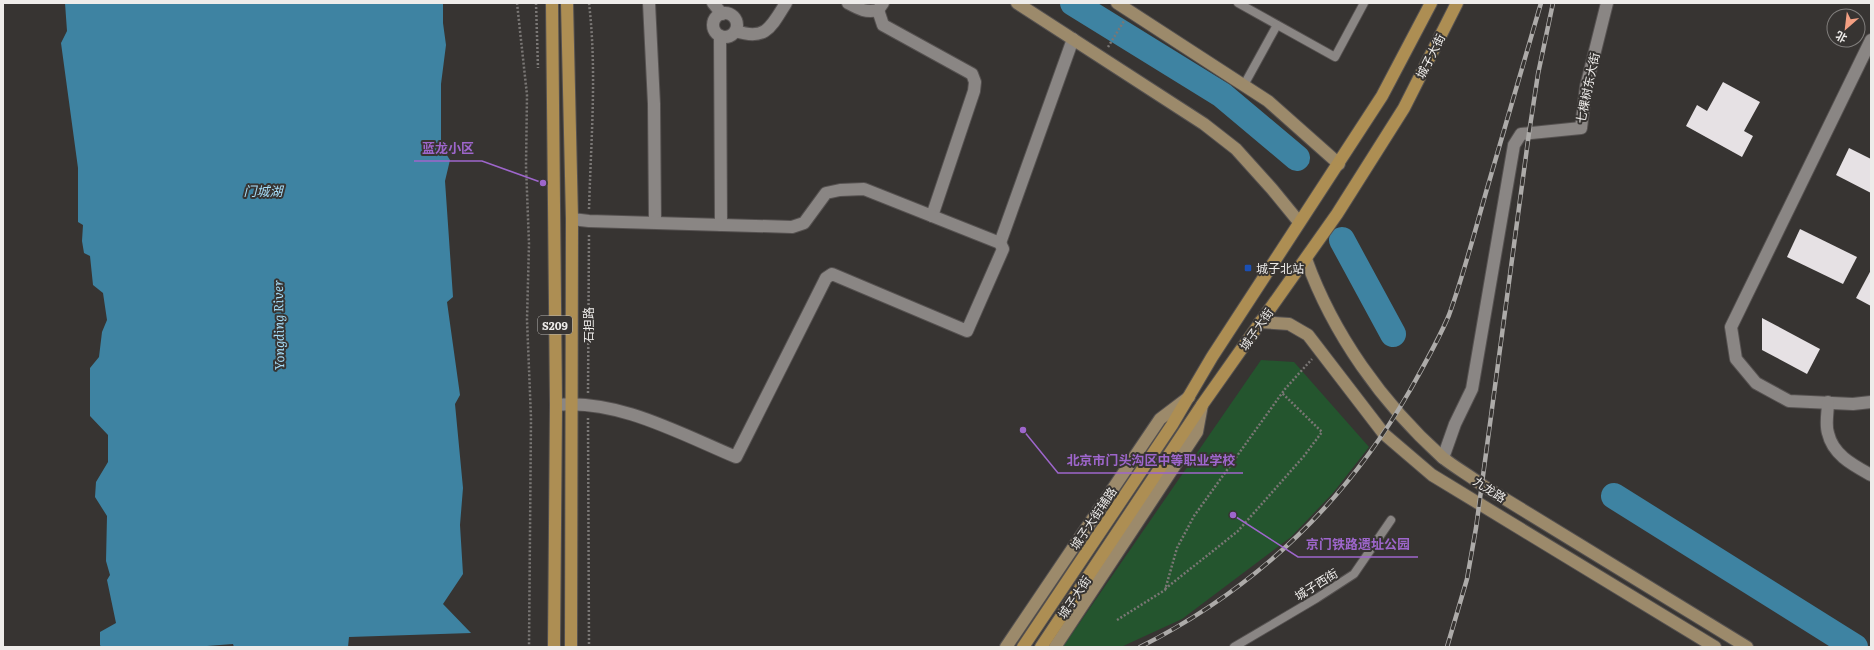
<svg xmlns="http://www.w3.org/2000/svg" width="1874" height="650" viewBox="0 0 1874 650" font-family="Literata,'Noto Sans SC',serif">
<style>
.green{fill:#24552e}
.water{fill:#3e83a2}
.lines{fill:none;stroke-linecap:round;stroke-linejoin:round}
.river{stroke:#3e83a2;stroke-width:26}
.building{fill:#e6e1e4}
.lane-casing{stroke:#555150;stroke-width:10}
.street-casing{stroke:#555150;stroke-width:14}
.secondary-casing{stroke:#555150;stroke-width:14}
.primary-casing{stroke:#555150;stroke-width:14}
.path{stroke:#7a7775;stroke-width:2.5;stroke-dasharray:2 2;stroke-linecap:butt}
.lane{stroke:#8a8684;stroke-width:8}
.street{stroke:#8a8684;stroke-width:12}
.secondary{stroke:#9c8a6b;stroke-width:12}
.primary{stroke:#ad8e53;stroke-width:12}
.rail-casing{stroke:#adaba9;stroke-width:4.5}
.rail{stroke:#373432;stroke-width:3;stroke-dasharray:9;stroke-linecap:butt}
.transit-dot{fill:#1a4fb4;stroke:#373432;stroke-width:1.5}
.labels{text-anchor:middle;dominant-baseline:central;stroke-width:4;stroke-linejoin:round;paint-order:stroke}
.shield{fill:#373432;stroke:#b7b5b3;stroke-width:1}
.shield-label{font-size:11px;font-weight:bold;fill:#eeecea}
.street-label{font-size:12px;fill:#eeecea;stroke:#373432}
.poi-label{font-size:12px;fill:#eeecea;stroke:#373432;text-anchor:start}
.water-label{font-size:13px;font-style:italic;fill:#a6ddf8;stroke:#373432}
.leader{fill:none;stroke:#9e66cc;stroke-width:1.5}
.callout-dot{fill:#9e66cc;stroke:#373432;stroke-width:1.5}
.callout-label{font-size:13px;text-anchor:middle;font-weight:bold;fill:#9e66cc;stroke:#373432;stroke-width:4;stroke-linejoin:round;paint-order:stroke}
</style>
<rect width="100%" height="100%" fill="#373432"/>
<path class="green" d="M1261,360L1294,362L1369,447L1333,493L1291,537L1182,619L1121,647H1063Z"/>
<path class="water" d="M65,3H443V23L446,45L441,84V146L450,160L445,181L453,297L447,302L460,395L455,404L463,488L460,525L463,574L443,604L471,633L349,637L348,647H234L233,644L194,647H101L100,645V632L116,623L107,580L110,575L106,561L107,516L95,497L96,482L108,462V435L90,416V368L99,357L102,332L107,320L103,293L93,285L90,256L84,253L82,241L83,225L78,222V168L61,43L67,31Z"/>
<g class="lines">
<g class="river">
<path d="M1073,3L1222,95L1297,158"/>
<path d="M1342,240L1393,334"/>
<path d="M1614,496L1855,647"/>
</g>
</g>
<g class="building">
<path d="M1723,82L1760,102L1744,131L1753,136L1742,157L1686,126L1697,105L1707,111Z"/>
<path d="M1849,148L1871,159V193L1836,175Z"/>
<path d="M1800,229L1857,257L1843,284L1787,257Z"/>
<path d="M1871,270V306L1856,298Z"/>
<path d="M1762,318L1820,349L1807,374L1762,350Z"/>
</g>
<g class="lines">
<defs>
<g id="lane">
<path d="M1238,3L1335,57L1364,3"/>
<path d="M1244,85L1277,25"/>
<path d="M1234,647L1317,598L1354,574L1391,520"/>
</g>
<g id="street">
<path d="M649,3L654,104L655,222"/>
<path d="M713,3L722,14"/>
<path d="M848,3C859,9 866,13 878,10L883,3"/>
<path d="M878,10L883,25L972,74L975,82L974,91L932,216"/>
<circle cx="725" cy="25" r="12"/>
<path d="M736,31C766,41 771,27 786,3"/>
<path d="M720,36L721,225"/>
<path d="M1871,40L1731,327L1736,359L1756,383L1789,401L1853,404L1871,402"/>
<path d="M1000,243L1073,39"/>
<path d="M1828,402C1828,412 1825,424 1828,433C1833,455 1853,465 1871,475"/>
<path d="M556,405C616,398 681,434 736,457L826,278L832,274L967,331L1003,249L1000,243L864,189L840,190L826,193L804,223L792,227L589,221L572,219"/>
<path d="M1443,458L1455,424L1472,389L1514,145L1521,134L1581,128L1586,87L1607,3"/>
</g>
<g id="secondary">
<path d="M1017,3L1204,124L1236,149L1272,189L1299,222"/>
<path d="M1117,3L1268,101L1339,164"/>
<path d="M1306,259C1333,334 1382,403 1442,457C1454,467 1469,475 1482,485L1747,647"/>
<path d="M1260,322L1289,324L1308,335L1384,434L1432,475L1715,647"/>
<path d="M1006,647L1160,419L1189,397"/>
<path d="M1055,647L1197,432L1202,405"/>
</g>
<g id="primary">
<path d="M552,3L556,405L554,647"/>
<path d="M567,3L572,219L571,647"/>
<path d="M1023,647L1172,425L1212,357L1382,96L1431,3"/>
<path d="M1041,647L1202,405L1337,214L1404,108L1457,3"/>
</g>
</defs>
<use href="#lane" class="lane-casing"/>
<use href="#street" class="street-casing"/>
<use href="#secondary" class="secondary-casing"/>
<use href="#primary" class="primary-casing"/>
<g class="path">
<path d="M517,3L527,95L526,166L529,244L527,320L531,418L529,647"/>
<path d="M536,3L538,68"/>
<path d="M1108,47L1124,21"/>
<path d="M589,209C591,139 597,72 589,3"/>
<path d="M588,393L589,234"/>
<path d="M588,418L589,647"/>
<path d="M1165,589L1238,531L1304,456L1322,432L1282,393"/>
<path d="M1117,620L1165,590L1177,548L1194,516L1285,389L1312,359"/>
</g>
<use href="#lane" class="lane"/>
<use href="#street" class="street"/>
<use href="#secondary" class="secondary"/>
<use href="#primary" class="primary"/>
<defs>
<g id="rail">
<path d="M1140,647C1255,589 1345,503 1409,392C1423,367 1438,341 1449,315C1465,271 1476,226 1489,182C1506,122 1524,63 1541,3"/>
<path d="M1447,647L1467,579L1476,528L1529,133L1538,74L1553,3"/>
</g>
</defs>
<use href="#rail" class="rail-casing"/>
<use href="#rail" class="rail"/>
</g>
<rect class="transit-dot" x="1244" y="264" width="8" height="8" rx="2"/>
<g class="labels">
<rect class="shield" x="538" y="316" width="34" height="18" rx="3"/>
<g class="shield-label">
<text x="555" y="325">S209</text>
</g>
<g class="street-label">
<text transform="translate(1430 56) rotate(-63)">城子大街</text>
<text transform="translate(1587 88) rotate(-78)">七棵树东大街</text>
<text transform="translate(588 325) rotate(-90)">石担路</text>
<text transform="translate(1256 329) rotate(-55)">城子大街</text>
<text transform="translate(1490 489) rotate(33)">九龙路</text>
<text transform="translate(1093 518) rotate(-56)">城子大街辅路</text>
<text transform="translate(1316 584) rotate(-32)">城子西街</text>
<text transform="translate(1074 597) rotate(-56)">城子大街</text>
</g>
<g class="poi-label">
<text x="1256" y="268">城子北站</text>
</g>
<g class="water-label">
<text x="263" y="190">门城湖</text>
<text transform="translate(278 325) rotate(-91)">Yongding River</text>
</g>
</g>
<path class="leader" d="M543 183L482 161H414M1023 430L1058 473H1243M1233 515L1298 557H1418"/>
<g class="callout-dot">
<circle cx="543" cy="183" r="4"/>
<circle cx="1023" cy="430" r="4"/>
<circle cx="1233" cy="515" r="4"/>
</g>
<g class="callout-label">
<text x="448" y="153">蓝龙小区</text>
<text x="1151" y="465">北京市门头沟区中等职业学校</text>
<text x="1358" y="549">京门铁路遗址公园</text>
</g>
<rect width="1874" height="650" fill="none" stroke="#eeecea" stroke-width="8"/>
<g transform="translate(1846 28) rotate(208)"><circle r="19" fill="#373432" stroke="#807e7c"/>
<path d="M0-3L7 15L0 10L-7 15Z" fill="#f39f82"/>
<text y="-6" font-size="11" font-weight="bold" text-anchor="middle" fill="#eeecea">北</text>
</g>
</svg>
